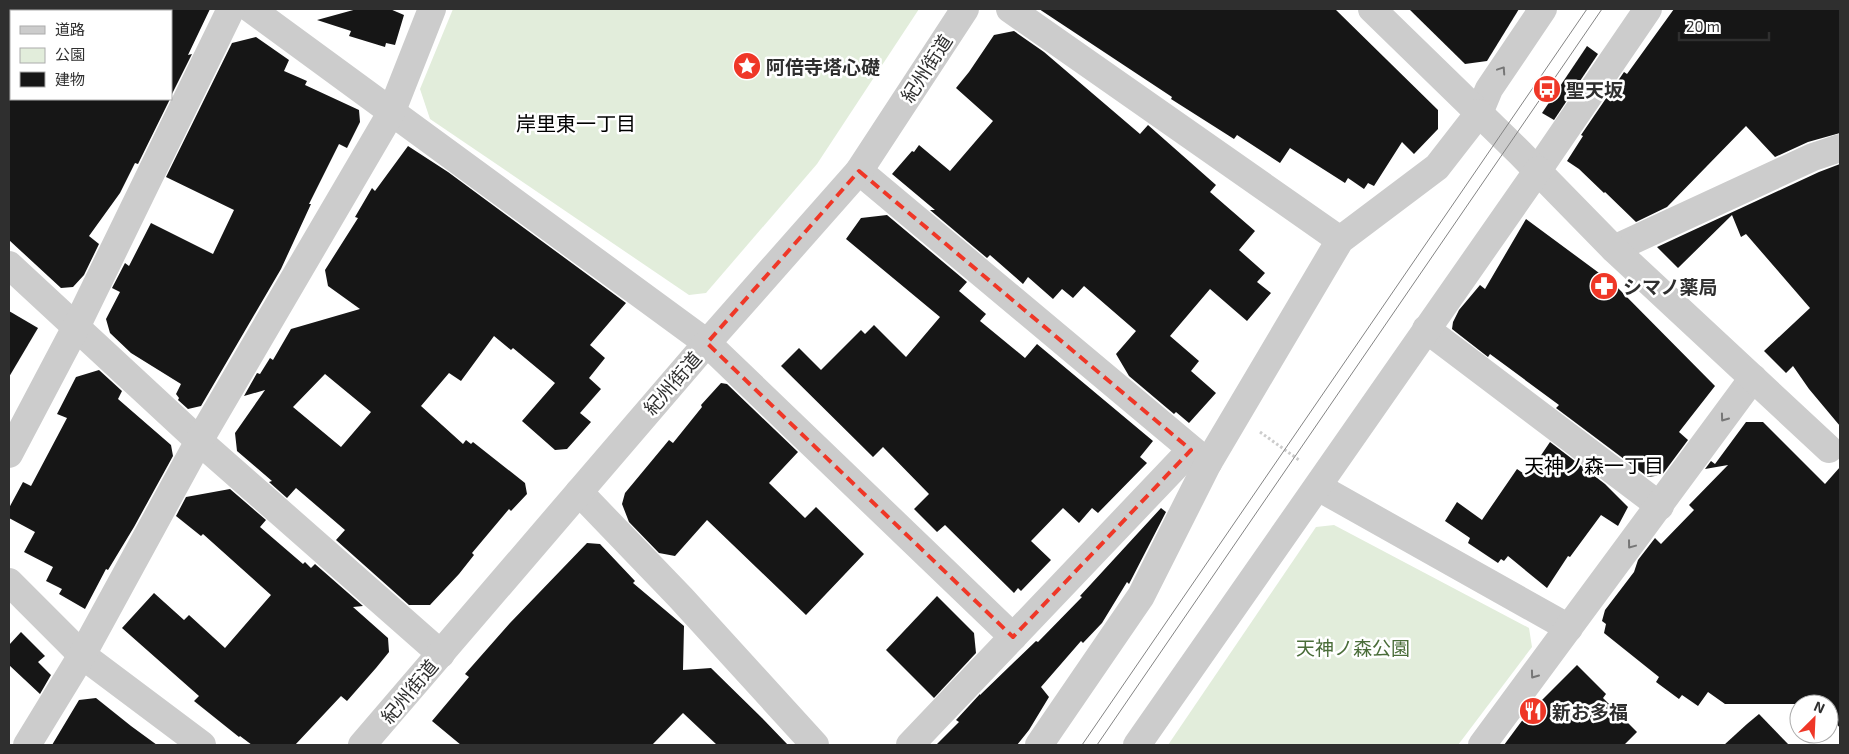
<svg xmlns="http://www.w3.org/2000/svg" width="1849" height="754" viewBox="0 0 1849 754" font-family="'Exo 2','Noto Sans JP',sans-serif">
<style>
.green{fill:#e2eddb}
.building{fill:#161616;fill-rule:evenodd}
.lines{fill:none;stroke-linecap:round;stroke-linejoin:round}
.path{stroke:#ccc;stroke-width:3;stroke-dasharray:2.5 2.5;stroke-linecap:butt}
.minor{stroke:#ccc;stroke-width:28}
.tertiary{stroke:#ccc;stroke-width:28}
.tram{stroke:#848484;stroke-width:1}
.oneway{stroke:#767676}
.marked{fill:none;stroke:#ef3727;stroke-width:4;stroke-dasharray:10 6;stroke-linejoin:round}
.labels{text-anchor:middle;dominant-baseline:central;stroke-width:5;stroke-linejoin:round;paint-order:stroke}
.poi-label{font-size:19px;font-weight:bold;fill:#2f2f2f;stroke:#fff;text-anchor:start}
.street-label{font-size:19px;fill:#2f2f2f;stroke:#fff}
.park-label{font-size:19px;fill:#4a6d39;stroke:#fff}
.neighbourhood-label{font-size:20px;fill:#000;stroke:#fff}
</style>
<rect width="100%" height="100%" fill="#fff"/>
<g class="green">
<path d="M453,9H919L817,164L706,293L689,295L430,119L420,89Z"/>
<path d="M1334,525L1529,628L1532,647L1458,745H1168L1316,527Z"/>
</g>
<g class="building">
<path d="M171,9H210L188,55L192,54L171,96Z"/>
<path d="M357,9H390L404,15L395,45L386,43L385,47L349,36L351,31L317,20Z"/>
<path d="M1039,9H1335L1438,110V129L1414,154L1402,142L1374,186L1368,183L1364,189L1348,178L1345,183L1290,148L1280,163L1237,135L1234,139L1171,99L1172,97Z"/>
<path d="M1409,9H1519L1487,61L1465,64Z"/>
<path d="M1674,9H1840V133L1808,142L1775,157L1746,126L1667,207L1636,222L1605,192L1604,193L1579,169L1567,161L1583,136L1581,135L1624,72L1627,74Z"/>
<path d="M1014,31L1044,52L1140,134L1148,125L1216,185L1210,192L1255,231L1239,250L1265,273L1257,282L1271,293L1247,321L1210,289L1170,336L1199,361L1191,371L1216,393L1189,423L1176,412L1174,414L1129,376L1116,354L1136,331L1084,286L1073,298L1062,289L1053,299L1028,277L1023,284L990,255L987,258L930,210H935L892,174L912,151L914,152L919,145L950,171L993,121L956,88L969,72L994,35Z"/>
<path d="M256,37L289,60L284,71L307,81L305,85L359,110L360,122L347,148L339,144L309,204H311L281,269L201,406L188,409L178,400L179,398L176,394L181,384L131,353L110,333L106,319L120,292L112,288L125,263L129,266L151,223L213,254L234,210L166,177L232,43Z"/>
<path d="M1587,46L1598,54L1554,120L1542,113Z"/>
<path d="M9,99H170L138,164L135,163L120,193L89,236L99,244L84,275L73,287L61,288L9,240Z"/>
<path d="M408,146L448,172L626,303L590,345L605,358L589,378L601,389L580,413L591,422L567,449L555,450L522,421L555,383L513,348L511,350L494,336L461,381L449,373L421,406L463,444L466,440L471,444L473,442L525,483L527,494L511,511L509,509L472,553L474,555L459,574L430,605H409L336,540L345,530L296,488L287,498L269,482L272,481L237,451L235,433L265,390L244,396L257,373L260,374L270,358L273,360L291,329L360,309L328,286L325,270L358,218L355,217L372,188L375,191ZM325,374L371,412L341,447L293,407Z"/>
<path d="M1840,164V426L1809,389L1793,366L1786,373L1764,351L1810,308L1746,234L1741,237L1732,215L1678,268L1657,247L1819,172Z"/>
<path d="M887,215L967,282L959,291L986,314L980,321L1025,358L1037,344L1153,441L1140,457L1147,463L1098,513L1092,508L1079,523L1063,508L1031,541L1051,560L1021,591L1018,588L1014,593L945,525L937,532L914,509L929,494L883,447L873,457L781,366L799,348L821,370L861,330L865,334L874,325L906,357L940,317L846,239L861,218Z"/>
<path d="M1526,219L1614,284L1715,386L1679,432L1688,440L1662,475L1648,477L1556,408L1559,405L1490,354L1488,357L1452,329L1453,322L1459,310L1480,285L1485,289Z"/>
<path d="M9,311L38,328L9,377Z"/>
<path d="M99,370L122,391L118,399L171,445L173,456L134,527L108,570L106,569L85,609L59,594L62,589L46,581L53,567L24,552L35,532L9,518V508L23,482L31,486L67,418L57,414L76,377Z"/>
<path d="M721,383L727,384L798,452L769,483L805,518L816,507L864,554L806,615L707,520L675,556L659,553L629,522L622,504L625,493L669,440L673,443L702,407L701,405Z"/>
<path d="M1746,422H1763L1825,484L1840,467V728L1829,715V704H1725L1708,692L1698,706L1682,695L1679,699L1656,682L1659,677L1604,633L1606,624L1602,621L1605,610L1634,572L1638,560L1655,538L1661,544L1694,510L1689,505L1728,465L1705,469L1711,461L1715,464Z"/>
<path d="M1550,442L1605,484L1628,507L1618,526L1601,515L1570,557L1568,556L1547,588L1508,556L1504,561L1501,559L1498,563L1468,543L1470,538L1445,521L1457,502L1482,520L1517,469L1527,476Z"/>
<path d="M230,489L266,520L260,527L303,564L305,562L311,568L315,564L363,606L353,607L388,638L389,652L376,668L347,701L341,696L295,745H252L240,736L239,737L194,701L199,696L122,628L154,593L184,620L189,615L225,648L271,595L203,534L201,536L176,516L186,497Z"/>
<path d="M1161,508L1166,512L1129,584L1127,582L1102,623L1083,643L1081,641L1041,687L1049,697L1029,730L1017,745H936L959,722L956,720L980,694V695L1036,641L1038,642L1082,597L1080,596Z"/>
<path d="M587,543L600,544L635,581L633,583L684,626L683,670L711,668L762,718L788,745H717L683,713L652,745H461L432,721L469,677L465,674L510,623Z"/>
<path d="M937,596L974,633L976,653L934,698L886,650Z"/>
<path d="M21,632L45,656L38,662L51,675L40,694L9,665V645Z"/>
<path d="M1577,665L1606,694L1603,698L1637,732L1624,745H1504L1524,718Z"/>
<path d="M96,698L131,726L157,745H52L79,700Z"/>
<path d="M1759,714L1789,745H1724L1747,724Z"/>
</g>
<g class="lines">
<path class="path" d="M1260,432L1299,460"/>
<g class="minor">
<path d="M251,9L707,343L1013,637"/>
<path d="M1010,9L1340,240"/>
<path d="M1479,113L1489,89L1543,9"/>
<path d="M1538,170L1648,9"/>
<path d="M859,171L1208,463"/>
<path d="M1614,249L1813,157L1840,148"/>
<path d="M9,265L199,441L441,654"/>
<path d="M1426,329L1660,506"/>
<path d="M9,454L76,327L231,9"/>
<path d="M1318,487L1569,628"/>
<path d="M579,492L681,598L815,745"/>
<path d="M910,745L1191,450"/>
<path d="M1482,745L1753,378"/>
</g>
<g class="tertiary">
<path d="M1372,9L1520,153L1614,249L1829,449"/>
<path d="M9,582L82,655L202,745"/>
<path d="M27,745L82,655L199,441L391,113L432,9"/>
<path d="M362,745L707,343L859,171L965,9"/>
<path d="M1039,745L1141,596L1208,463L1340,240L1437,167L1479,113"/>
<path d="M1137,745L1538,170"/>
</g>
<g class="tram">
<path d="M1082,745L1587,9"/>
<path d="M1097,745L1602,9"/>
</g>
</g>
<defs><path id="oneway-chevron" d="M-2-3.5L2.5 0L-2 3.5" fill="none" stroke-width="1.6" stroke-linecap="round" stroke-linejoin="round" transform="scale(1.25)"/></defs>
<g class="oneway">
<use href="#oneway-chevron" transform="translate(1502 70) rotate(-56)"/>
<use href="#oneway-chevron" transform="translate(1724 418) rotate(126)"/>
<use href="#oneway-chevron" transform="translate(1631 545) rotate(127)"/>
<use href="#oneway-chevron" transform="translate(1534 675) rotate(126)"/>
</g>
<path class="marked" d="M859,171L1191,450L1013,637L707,343Z"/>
<defs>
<symbol id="sight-disc" viewBox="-11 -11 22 22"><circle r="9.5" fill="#ef3727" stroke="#fff"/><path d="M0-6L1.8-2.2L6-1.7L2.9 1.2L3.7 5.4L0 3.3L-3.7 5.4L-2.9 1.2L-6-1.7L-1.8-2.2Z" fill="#fff"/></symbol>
<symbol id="bus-disc" viewBox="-11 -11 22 22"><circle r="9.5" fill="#ef3727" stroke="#fff"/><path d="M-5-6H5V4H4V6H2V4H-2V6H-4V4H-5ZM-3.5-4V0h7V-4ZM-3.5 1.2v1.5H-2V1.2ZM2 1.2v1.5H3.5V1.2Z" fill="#fff"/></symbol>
<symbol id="pharmacy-disc" viewBox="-11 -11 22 22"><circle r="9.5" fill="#ef3727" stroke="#fff"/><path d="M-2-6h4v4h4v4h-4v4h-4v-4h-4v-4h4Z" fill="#fff"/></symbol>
<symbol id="restaurant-disc" viewBox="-11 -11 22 22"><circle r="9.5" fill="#ef3727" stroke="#fff"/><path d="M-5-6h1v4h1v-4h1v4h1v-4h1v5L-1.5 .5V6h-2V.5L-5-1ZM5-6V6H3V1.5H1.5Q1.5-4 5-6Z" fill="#fff"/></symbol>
</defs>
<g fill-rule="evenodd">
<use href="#sight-disc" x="731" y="50" width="32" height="32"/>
<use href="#bus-disc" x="1531" y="73" width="32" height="32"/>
<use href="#pharmacy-disc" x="1588" y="270" width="32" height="32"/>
<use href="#restaurant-disc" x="1517" y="695" width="32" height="32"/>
</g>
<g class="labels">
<g class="poi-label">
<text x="766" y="66">阿倍寺塔心礎</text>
<text x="1566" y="89">聖天坂</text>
<text x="1623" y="286">シマノ薬局</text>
<text x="1552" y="711">新お多福</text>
</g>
<g class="street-label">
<text transform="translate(926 68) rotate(-57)">紀州街道</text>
<text transform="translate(672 383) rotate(-49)">紀州街道</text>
<text transform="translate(409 691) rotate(-50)">紀州街道</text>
</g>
<g class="park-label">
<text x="1353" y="647">天神ノ森公園</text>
</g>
<g class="neighbourhood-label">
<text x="576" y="123">岸里東一丁目</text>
<text x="1594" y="465">天神ノ森一丁目</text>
</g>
</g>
<rect width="1849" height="754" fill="none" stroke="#2f2f2f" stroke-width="20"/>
<rect x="10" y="10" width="162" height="90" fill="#ffffff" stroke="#acacac"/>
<rect x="20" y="26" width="25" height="8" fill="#cccccc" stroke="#acacac"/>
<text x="55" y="35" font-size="15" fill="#2f2f2f">道路</text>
<rect x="20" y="48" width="25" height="15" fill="#e2eddb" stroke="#acacac"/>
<text x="55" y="60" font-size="15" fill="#2f2f2f">公園</text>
<rect x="20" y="72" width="25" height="15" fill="#161616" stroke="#acacac"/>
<text x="55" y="85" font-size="15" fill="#2f2f2f">建物</text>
<g transform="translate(1814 719) rotate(24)"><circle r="24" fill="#ffffff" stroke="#acacac"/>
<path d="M0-4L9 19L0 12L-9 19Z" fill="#ef3727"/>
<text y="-8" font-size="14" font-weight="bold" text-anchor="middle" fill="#2f2f2f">N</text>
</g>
<path d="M1679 32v8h90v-8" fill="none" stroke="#2f2f2f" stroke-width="2.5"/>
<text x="1686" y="32" font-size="15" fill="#2f2f2f" stroke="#ffffff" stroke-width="4" paint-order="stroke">20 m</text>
</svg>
